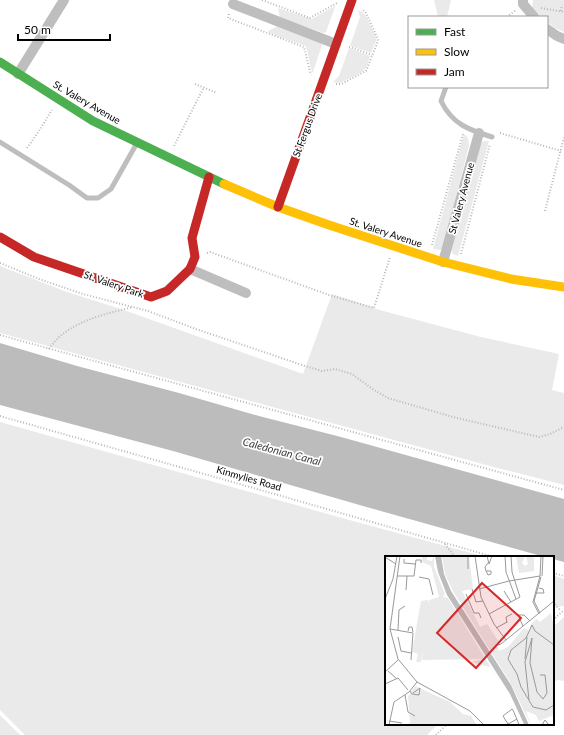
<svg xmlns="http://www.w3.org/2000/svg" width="564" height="735" viewBox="0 0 564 735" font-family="Lato,sans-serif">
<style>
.green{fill:#eaeaea}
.water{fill:#bcbcbc}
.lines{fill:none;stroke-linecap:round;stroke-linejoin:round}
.path{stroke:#b8b8b8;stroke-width:2;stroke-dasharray:1 2;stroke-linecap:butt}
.lane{stroke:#bebebe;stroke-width:5}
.street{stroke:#bebebe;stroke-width:10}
.fast{stroke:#4caf50;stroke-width:9}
.slow{stroke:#ffc107;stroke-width:9}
.jam{stroke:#c62828;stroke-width:9}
.labels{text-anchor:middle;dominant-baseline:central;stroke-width:3.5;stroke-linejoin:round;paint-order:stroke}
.street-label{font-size:10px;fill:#000;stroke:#fff}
.water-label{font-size:11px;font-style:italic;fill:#404040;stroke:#fff}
.inset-road{fill:none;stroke:#999;stroke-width:1}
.view{fill:#d62828;fill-opacity:0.15;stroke:#d62828;stroke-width:2}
.inset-edge{fill:none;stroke:#000;stroke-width:2}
</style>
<rect width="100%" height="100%" fill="#fff"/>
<g class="green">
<path d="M434,0H451L447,17H438Z"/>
<path d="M533,0H564V32L555,28L547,22V17C538,17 537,14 532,8Z"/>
<path d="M335,6V7L326,32L324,33L280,18L278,8L312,19Z"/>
<path d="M358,10L362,12L366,16L376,37V41L371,53L350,46L360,17Z"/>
<path d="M278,26L320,42L322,45L313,72H312L306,46L269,33L268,31Z"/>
<path d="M349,48L370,56L366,68L362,72L342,82L338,83L333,82L339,76Z"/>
<path d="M464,134L468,138L469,146L443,247L441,250L433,249Z"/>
<path d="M484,141H489L458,256L453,254L451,250L480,144Z"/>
<path d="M0,266L67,292L121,309L303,374L332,294L372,307L376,309L481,337L559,354L552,390L564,393V485L490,466L0,333Z"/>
<path d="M0,422L342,518L486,557H386V724H438L427,735H25L0,710Z"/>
<path d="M553,575L564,579V606L556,607L553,610Z"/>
<path d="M564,617V681L558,680L553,682V627Z"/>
<path d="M0,715L20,735H0Z"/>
</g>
<path class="water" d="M0,343L77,366L179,393L259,416L341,437L564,499V562L553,559V557H545L363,506L173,451L0,405Z"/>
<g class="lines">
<g class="path">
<path d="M262,0L310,18L337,3"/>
<path d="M541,8L564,12"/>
<path d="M561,11L562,5"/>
<path d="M229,14L228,18L304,47L311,75"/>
<path d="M507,17L516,10"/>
<path d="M349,47L372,55"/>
<path d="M195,84L217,93"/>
<path d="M336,84H341L366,71L378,41L377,37L366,13L362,9"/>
<path d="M500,133L561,151"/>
<path d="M174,146L204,87"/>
<path d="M27,148L39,131L52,110"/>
<path d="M545,211L564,137"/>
<path d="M432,245L463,134"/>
<path d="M207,253L210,252L329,295L374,308L390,257"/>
<path d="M461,254L490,144"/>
<path d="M0,263L39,279L83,294L148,311L196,329L305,366L322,371L335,369L352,374L374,390L388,398L453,417L539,437L550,434L564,427"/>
<path d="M0,335L564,490"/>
<path d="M49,349C66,322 105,314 133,307"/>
<path d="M0,416L250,487L494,557"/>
<path d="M445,544L455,557"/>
<path d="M553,573L564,576"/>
<path d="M553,602L561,611"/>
<path d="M553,620L564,610"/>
<path d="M436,735L447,724"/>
</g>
<g class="lane">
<path d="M446,87L441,101C452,124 469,130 492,137"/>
<path d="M0,142L69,185L87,198H98L111,189L137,143"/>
</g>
<g class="street">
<path d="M523,0V4L534,17"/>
<path d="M233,4L336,44"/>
<path d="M547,29L557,36L564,39"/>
<path d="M18,74L64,0"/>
<path d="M443,262L479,133"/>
<path d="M190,269L246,293"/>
</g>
<path class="fast" d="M0,62L93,121L224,184"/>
<path class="slow" d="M224,184L278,207L329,225L443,262L511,279L564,287"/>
<g class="jam">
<path d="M278,207L352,0"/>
<path d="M0,237L34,257L151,297L167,291L190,269L195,257L192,238L209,177"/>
</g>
</g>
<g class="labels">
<g class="street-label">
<text transform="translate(87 102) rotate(30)">St. Valery Avenue</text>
<text transform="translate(307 125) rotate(-70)">St Fergus Drive</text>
<text transform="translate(461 198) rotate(-75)">St Valery Avenue</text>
<text transform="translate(386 232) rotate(18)">St. Valery Avenue</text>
<text transform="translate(114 284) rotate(19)">St. Valery Park</text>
<text transform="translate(249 478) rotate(16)">Kinmylies Road</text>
</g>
<g class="water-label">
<text transform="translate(282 451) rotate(15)">Caledonian Canal</text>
</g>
</g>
<g transform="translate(385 556)">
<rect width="169" height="169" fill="#fff"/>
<path d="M37,0H42V4L47,5L49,0V11L60,38L58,41L63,42L116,128L105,111L86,106L98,103L37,104L38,94L36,106H31L33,98L27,96L36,45L43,44L44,48V44L54,41L46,10L37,6ZM57,0H84L88,33L77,35L95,71L102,68L114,86L111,88L114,95L123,91L139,72L144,75L146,68L152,63L155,66L166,57L169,72V159L154,165L151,159L141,155L146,169L125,126L69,37L60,18ZM131,0H140L137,7L140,10L143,8L141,0H149V15L134,17ZM30,130L65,146L78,158L86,160L92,169H23L25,166L23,140Z" fill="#eaeaea"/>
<path d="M50,0H56L59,18L66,35L126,129L144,169L139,168L125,138L62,39L53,16Z" fill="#bcbcbc"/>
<path class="inset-road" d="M15,0L5,73L13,103L32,126L85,155L99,169M83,0V13M90,0L96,41L109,68L121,84M102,0L104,8L107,0M120,0L121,16L131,43M0,1L11,8M19,3V7L30,8M101,15L103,19L106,18V15H101L100,11L103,7M12,20H29L31,4H36V7M155,20L156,0M157,20L158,0M34,21L44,23L48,39M87,33L91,46L98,45M94,33L124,25L155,20M21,34L22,20M119,35L126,46M151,37H159L158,33L154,32M81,38L89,57H94L96,62M0,43L8,23L12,0M155,57L149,45L156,21M104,58L135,41L127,16L126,0M154,58L148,46L155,20M122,67L121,61L127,58M138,70L133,59H139L145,65M111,72L122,66M5,73L28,77L26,104M13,74L14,54L20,50M23,75L24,71H27L28,76M13,81L16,95L26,97M113,89L116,88L169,45M169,89L150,75L147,69L141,82L126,94L123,103L132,118L136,131L148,151L161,154L169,149M140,103L142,81M3,115L12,123M0,116L13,104M0,128L13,122L23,134M25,135L27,138L34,139L35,132L28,137M20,139L23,156L30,160M144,144L140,106L147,82L145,107L152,136L158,143L162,137L160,119H155M132,163L123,168L118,160L127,153L128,154L133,166L134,169M4,165L17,167M4,169L9,146L24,136L32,126M157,169L160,164L164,169"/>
<path class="view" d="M97,27L136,62L91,112L52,77Z"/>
<rect width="169" height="169" class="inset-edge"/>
</g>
<rect x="408" y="16" width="140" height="72" fill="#ffffff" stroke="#999999"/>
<rect x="416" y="29" width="20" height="6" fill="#4caf50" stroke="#999999"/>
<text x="444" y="36" font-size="12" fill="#000000">Fast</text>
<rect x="416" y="49" width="20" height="6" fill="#ffc107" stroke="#999999"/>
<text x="444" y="56" font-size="12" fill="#000000">Slow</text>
<rect x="416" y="69" width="20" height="6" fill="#c62828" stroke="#999999"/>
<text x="444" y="76" font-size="12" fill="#000000">Jam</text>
<path d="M18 34v6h92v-6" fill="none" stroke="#000000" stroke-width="2"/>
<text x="24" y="34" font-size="12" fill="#000000" stroke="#ffffff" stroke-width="3" paint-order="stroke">50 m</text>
</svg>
